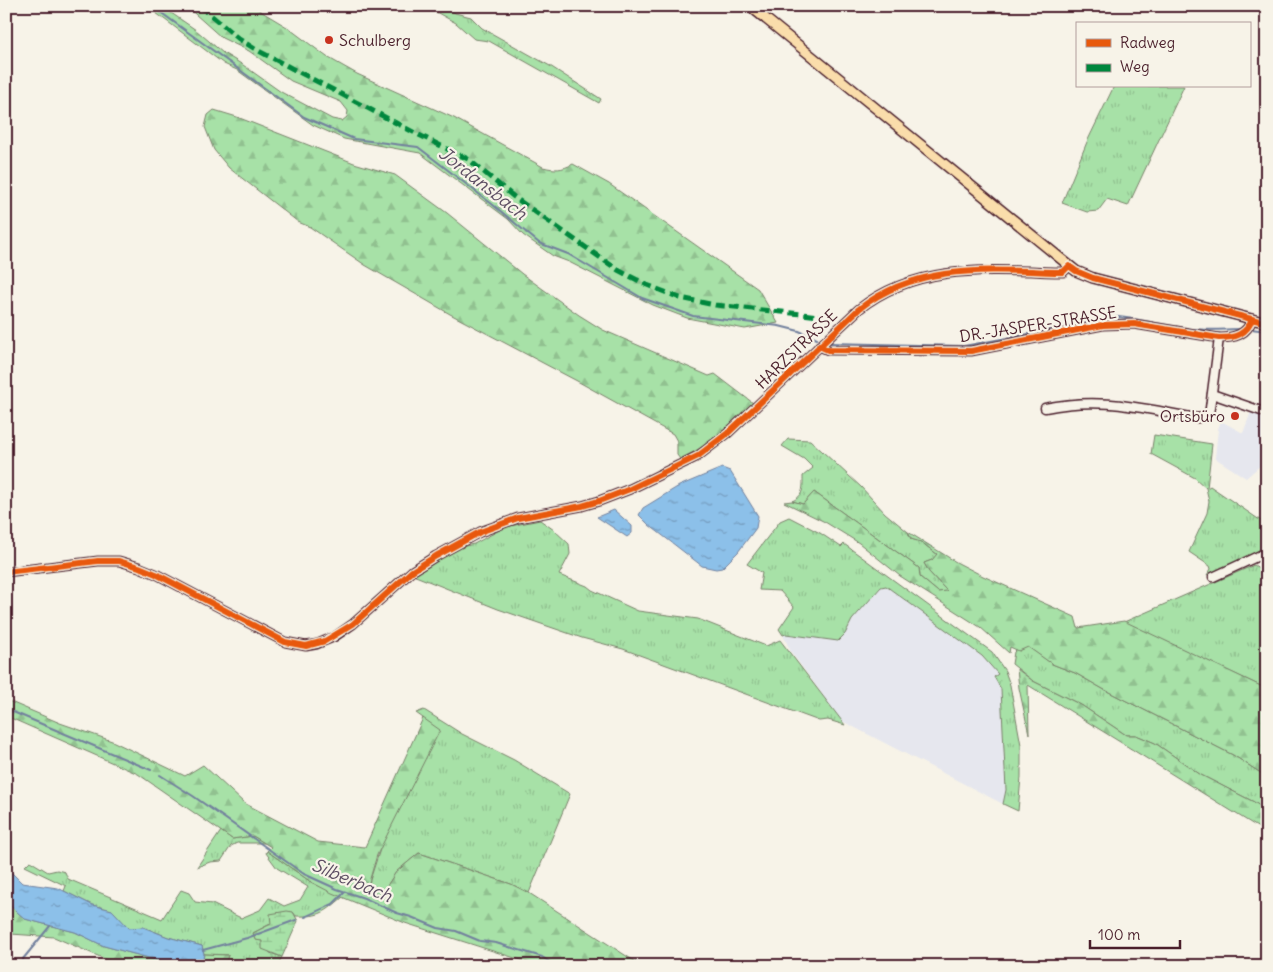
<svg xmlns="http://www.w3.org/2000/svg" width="1273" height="972" viewBox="0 0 1273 972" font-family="Delius,sans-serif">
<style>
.built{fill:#e6e7ee}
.grass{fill:url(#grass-tufts);stroke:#788069}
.forest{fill:url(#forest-firs);stroke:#788069}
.wetland{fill:url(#wetland-marsh);stroke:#788069}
.water{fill:url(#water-ripples);stroke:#72809d}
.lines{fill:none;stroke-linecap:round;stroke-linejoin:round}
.stream{stroke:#72809d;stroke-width:2}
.minor-casing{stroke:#4a1f2b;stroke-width:11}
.major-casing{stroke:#4a1f2b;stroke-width:12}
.minor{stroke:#f7f3e8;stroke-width:8}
.major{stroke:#faddab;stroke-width:9}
.quiet{stroke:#00873e;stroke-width:5;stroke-dasharray:10 5;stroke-linecap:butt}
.cycleway-casing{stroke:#f7f3e8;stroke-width:9}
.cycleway{stroke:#e8590c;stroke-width:6}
.poi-dot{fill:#c8321e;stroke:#f7f3e8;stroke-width:2}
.labels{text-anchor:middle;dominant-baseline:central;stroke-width:4.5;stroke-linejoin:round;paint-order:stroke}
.poi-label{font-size:16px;fill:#4a1f2b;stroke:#f7f3e8;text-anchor:start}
.street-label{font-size:16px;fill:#4a1f2b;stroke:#f7f3e8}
.water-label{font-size:18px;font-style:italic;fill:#5e4f64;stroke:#f7f3e8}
</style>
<defs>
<pattern id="grass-tufts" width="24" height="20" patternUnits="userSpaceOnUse" patternTransform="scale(1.25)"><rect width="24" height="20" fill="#a7e1a7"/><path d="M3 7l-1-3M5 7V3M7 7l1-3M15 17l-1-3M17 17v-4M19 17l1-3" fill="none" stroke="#91c190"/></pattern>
<pattern id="forest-firs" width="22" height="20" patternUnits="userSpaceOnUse" patternTransform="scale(1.25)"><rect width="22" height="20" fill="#a7e1a7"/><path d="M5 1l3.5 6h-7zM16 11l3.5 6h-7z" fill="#91c190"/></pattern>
<pattern id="wetland-marsh" width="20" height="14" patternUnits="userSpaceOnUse" patternTransform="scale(1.25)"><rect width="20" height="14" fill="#a7e1a7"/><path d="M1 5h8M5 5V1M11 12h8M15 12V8" fill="none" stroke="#91c190"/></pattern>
<pattern id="water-ripples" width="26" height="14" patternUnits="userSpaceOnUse" patternTransform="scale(1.25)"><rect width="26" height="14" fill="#8cc0e9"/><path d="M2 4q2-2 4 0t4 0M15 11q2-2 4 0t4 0" fill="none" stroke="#749bbd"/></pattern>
</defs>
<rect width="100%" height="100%" fill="#f7f3e8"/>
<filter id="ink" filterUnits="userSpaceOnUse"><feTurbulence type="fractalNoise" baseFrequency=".02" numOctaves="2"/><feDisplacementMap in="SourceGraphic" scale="10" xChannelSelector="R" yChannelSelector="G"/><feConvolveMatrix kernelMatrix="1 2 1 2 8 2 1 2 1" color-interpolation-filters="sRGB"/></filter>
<g filter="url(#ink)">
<g class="built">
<path d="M1251,412L1267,418V453L1261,465L1246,478L1215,458L1218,429L1221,421L1243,433Z"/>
<path d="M886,586L982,656L999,675L994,678L1001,689L1003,716L1006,790L1003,804L842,721L791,652L783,635L786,634L838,641L845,634L852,620L881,587Z"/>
</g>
<g class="grass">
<path d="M438,6H452L451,10L455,13L471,17L482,28L550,66L601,99L599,103L489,41L474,39L456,23L436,12Z"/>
<path d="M1114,86H1184L1128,206L1107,199L1098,211L1087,212L1062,203L1087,142Z"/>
<path d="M1154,435L1212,444L1207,488L1210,486L1267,525V548L1250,557L1207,575L1211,569L1210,566L1189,552L1207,513L1209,501L1206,488L1195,478L1151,454Z"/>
<path d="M788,439L810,440L861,487L885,513L908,532L911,539L921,542L938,555L932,560L924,563L929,572L948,592H938L920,577L919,568L814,492L803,504L792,501C804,496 803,488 803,476L813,468L804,459L782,446Z"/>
<path d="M789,517L820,533L841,547L844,544L992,652L1005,671L1010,685L1021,745V777L1018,811L1003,804L1006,790L1001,689L994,677L998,674L982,656L886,586L881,587L852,620L845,634L838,641L786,634L783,635L779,629L794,607L780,591L759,590L762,573L747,564L780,521Z"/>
<path d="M540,520L554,530L569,544L570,554L559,575L587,586L592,590L638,611L698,619L766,646L780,640L845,725L828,720L819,721L623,649L582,638L498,609L413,575L438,558L460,547L474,544L505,527Z"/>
<path d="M1254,565L1267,573V689L1124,622Z"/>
<path d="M1028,646L1052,664L1075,673L1103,689L1233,755L1267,777V811L1254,802L1201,775L1155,743L1136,735H1126L1081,705L1033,681L1012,664L1014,652L1017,649L1019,651Z"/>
<path d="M424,710L462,734L514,760L570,794L529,893L511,884L419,853L396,872L381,895L367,889L423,718L416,713Z"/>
<path d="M221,831L232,839L253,836L265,843H237L231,846L221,861L210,862L197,867Z"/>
<path d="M267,851L311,882L343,897C325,912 321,917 296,916L293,912L253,933L262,941L270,953L282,957L277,966H225L228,955L204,954L202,946L168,937L143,927L129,929L112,910L92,905L64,891L66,886L25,866L30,861L48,872L57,870L65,872L68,879L162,919L181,890L189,893L195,902L212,904L241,918L260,910L269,898L284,906L300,900L308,887L277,868L266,853Z"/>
</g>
<g class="forest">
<path d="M140,6H161L196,30L223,53L243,65L281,92L332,119L342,121L347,117L348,111L341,102L291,81L249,51L222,38L186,6H252L287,27L327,57L357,74L454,118L543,167C555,170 562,170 573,164L609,184L758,289L778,323L745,329L687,318L653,305L569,262L553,256L523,235L508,219L420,153L344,139L313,125L237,70L224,64L156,13Z"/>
<path d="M214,110L237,117L354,163L395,175L447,213L522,274L579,315L603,330L709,376L715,374L753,403C728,428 713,443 680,459L677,455V441L673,434L577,381L450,314L365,265L310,227L298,222L229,168L214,150L205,127L208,115Z"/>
<path d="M814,492L919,568L920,577L938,592L947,591L929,572L924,563L932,560L937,554L921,542L911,539L908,532L956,562L983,576L1075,617L1078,628L1124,621L1267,689V777L1233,755L1103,689L1075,673L1052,664L1028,647L1019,651L1010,647L1009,653L980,627L900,576L859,543L825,522L784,502L792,501L803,504Z"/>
<path d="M1017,669L1033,681L1081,705L1126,735H1136L1155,743L1201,775L1254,802L1267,811V833L1028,685L1029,734L1019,688Z"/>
<path d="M6,700L60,723L112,741L185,776L203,765L244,803L318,842L365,847L423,718L440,730L377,855L367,889L381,895L396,872L419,853L511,884L529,893L642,966H540L405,923L332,893L311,882L267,851L271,847L253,836L232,839L138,774L6,716Z"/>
<path d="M6,902L25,919L75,932L104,946L164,962L166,966H121L54,937L11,934L6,932Z"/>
<path d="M204,954L228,955L225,966H201Z"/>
</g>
<path class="wetland" d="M287,911L293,912L298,921L282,957L262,949V941L255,940L253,933L271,924L270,914Z"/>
<g class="water">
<path d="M722,468L730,471L758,516L756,528L738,552L722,568L716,569L702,566L649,525L639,515L643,508L679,486Z"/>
<path d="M614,510L632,526V533L627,537L597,517Z"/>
<path d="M6,870L12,873L22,883L58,888L92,905L112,910L129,928L143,927L168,937L202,946L204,954L201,966H166L164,962L104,946L75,932L25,919L6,902Z"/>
</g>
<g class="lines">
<g class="stream">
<path d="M152,6L304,117L354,139L418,147L492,204L539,243L568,254L642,298L693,316L779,326L799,331L817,339"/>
<path d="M1251,329L1267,331"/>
<path d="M830,343L964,346L1119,317C1144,320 1168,326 1192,329C1210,331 1226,329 1243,329"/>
<path d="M6,709L151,770"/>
<path d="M160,775L193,796L304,874L337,889L364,898L397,913L411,917L438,928L456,931L480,941L496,943L542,957L556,966"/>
<path d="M305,917L333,904L345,892"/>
<path d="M203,950L247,938L296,920"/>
<path d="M23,959L50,926"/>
</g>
<defs>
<g id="minor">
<path d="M819,346L828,350L971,351L1103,325L1134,324L1219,338C1234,338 1247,335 1252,319"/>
<path d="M1212,394L1267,413"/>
<path d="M1045,408C1102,396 1143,409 1198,418C1205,417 1209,415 1210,408L1219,338"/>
<path d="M6,572L98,561H119L139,567L156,574L285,642L306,646L317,644L334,637L353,624L412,571L436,556L480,532L518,518L582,506L599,501L630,489L698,456L728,433L859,309C917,263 989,270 1058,272H1063L1069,266"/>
<path d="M1213,577L1267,552"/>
</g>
<path id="major" d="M750,6L1076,271L1093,278L1267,323"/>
</defs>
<use href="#minor" class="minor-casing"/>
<use href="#major" class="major-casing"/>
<use href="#minor" class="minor"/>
<use href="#major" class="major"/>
<path class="quiet" d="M200,6L239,39L255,49L419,135L468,159L514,197L588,249L618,270L647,285L680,298L715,305L820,316"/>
<defs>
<g id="cycleway">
<path d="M819,346L828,350L971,351L1103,325L1134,324L1219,338C1234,338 1247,335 1252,319"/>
<path d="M6,572L98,561H119L139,567L156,574L285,642L306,646L325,641L353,624L412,571L436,556L480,532L518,518L582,506L599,501L630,489L698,456L728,433L859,309C917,263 989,270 1058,272H1063L1069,266L1076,271L1093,278L1267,323"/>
</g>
</defs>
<use href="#cycleway" class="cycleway-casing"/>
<use href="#cycleway" class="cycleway"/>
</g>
</g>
<g class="poi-dot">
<circle cx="329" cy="40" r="5"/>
<circle cx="1235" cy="416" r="5"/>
</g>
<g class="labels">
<g class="poi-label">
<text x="339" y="40">Schulberg</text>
<text x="1225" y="416" text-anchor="end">Ortsbüro</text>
</g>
<g class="street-label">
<text transform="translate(1038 324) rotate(-9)">DR.-JASPER-STRASSE</text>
<text transform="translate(796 349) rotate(-44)">HARZSTRASSE</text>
</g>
<g class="water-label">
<text transform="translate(483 183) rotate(38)">Jordansbach</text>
<text transform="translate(352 880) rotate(23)">Silberbach</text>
</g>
</g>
<rect width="1273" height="972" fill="none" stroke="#f7f3e8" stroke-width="25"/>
<rect x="12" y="12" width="1248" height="947" fill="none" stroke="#4a1f2b" stroke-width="2" filter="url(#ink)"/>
<rect x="1076" y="22" width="175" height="65" fill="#f7f3e8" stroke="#b29e9c"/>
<rect x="1086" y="39" width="25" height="8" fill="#e8590c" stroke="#b29e9c"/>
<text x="1120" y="48" font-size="15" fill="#4a1f2b">Radweg</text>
<rect x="1086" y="64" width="25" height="8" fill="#00873e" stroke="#b29e9c"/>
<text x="1120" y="72" font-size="15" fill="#4a1f2b">Weg</text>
<path d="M1090 940v8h90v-8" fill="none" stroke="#4a1f2b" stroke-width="2.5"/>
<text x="1098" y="940" font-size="15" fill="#4a1f2b" stroke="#f7f3e8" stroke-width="4" paint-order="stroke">100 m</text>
</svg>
